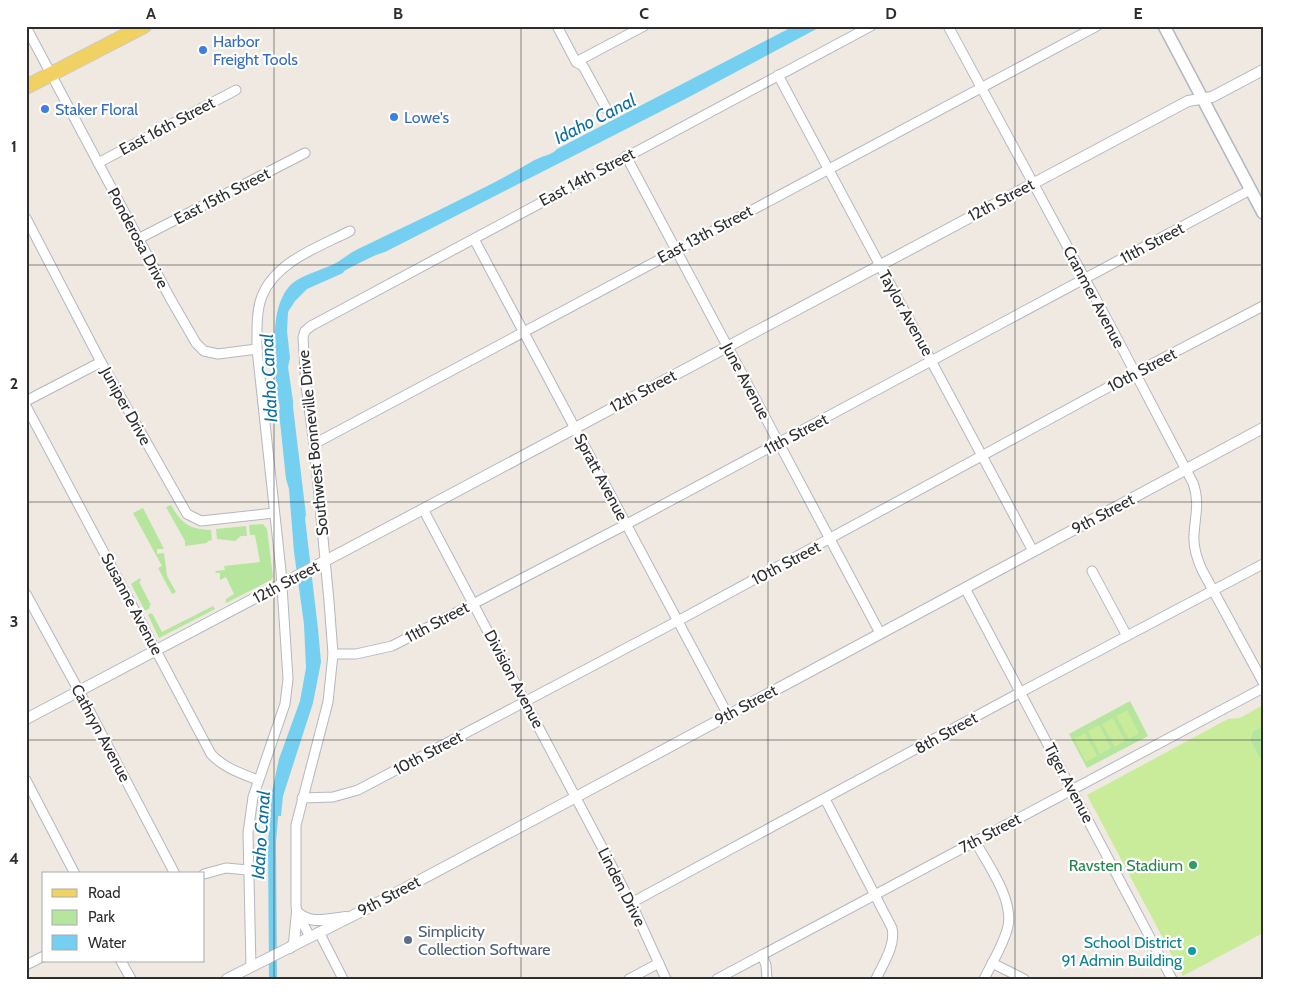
<svg xmlns="http://www.w3.org/2000/svg" width="1289" height="1005" viewBox="0 0 1289 1005" font-family="Cabin,sans-serif">
<style>
.green{fill:#b6e59e}
.pitch{fill:#c9ec9a}
.water{fill:#75cff0}
.lines{fill:none;stroke-linecap:round;stroke-linejoin:round}
.canal{stroke:#75cff0;stroke-width:8}
.minor-casing{stroke:#b4b7c1;stroke-width:11}
.tertiary-casing{stroke:#b4b7c1;stroke-width:12}
.secondary-casing{stroke:#b4b7c1;stroke-width:14}
.primary-casing{stroke:#c9c9c9;stroke-width:16}
.minor{stroke:#fff;stroke-width:9}
.tertiary{stroke:#fff;stroke-width:10}
.secondary{stroke:#fff;stroke-width:11}
.primary{stroke:#f2d163;stroke-width:14}
.grid{fill:none;stroke:#2e2e2e;stroke-width:1;stroke-opacity:0.55}
.shop-dot{fill:#3f7fe0;stroke:#fff;stroke-width:2}
.leisure-dot{fill:#2e9e5b;stroke:#fff;stroke-width:2}
.service-dot{fill:#5c6f8a;stroke:#fff;stroke-width:2}
.culture-dot{fill:#0f9aa8;stroke:#fff;stroke-width:2}
.labels{text-anchor:middle;dominant-baseline:central;stroke-width:4.5;stroke-linejoin:round;paint-order:stroke}
.shop-label{font-size:16px;fill:#366cbe;stroke:#fff;text-anchor:start}
.street-label{font-size:16px;fill:#2e2e2e;stroke:#fff}
.leisure-label{font-size:16px;fill:#27864d;stroke:#fff;text-anchor:end}
.service-label{font-size:16px;fill:#4e5e75;stroke:#fff;text-anchor:start}
.culture-label{font-size:16px;fill:#0d838f;stroke:#fff;text-anchor:end}
.water-label{font-size:18px;font-style:italic;fill:#0d6fa3;stroke:#fff}
.neatline{fill:none;stroke:#2e2e2e;stroke-width:2}
.grid-label{font-size:16px;text-anchor:middle;font-weight:bold;fill:#2e2e2e}
</style>
<rect width="100%" height="100%" fill="#efe9e1"/>
<g class="green">
<path d="M171,505C182,524 189,529 211,530L212,540L208,541L207,543L185,546V541L166,507Z"/>
<path d="M143,508L164,549H157V554L164,553L167,576L176,592L172,594L158,568L162,566L133,513Z"/>
<path d="M263,524L267,529L273,577L271,580L226,603V599L234,594L226,577L220,580V573H216L215,571L225,570L224,566L260,562L255,535H250L249,525Z"/>
<path d="M246,526L247,536H241L235,541L217,539L216,529Z"/>
<path d="M140,578L141,581L139,582L151,605L149,606L150,608L145,611L131,584Z"/>
<path d="M213,606L215,609L159,638L148,615L151,613L153,615L162,632Z"/>
<path d="M1130,701L1148,736L1087,768L1069,734Z"/>
<path d="M1263,725V764L1250,740L1253,731Z"/>
</g>
<g class="pitch">
<path d="M1263,705V725L1253,731L1250,740L1263,764V933L1183,976L1087,795L1228,719L1240,718Z"/>
<path d="M1127,710L1139,733L1129,739L1116,716Z"/>
<path d="M1113,718L1125,741L1115,747L1102,724Z"/>
<path d="M1099,725L1111,748L1100,754L1088,731Z"/>
<path d="M1085,733L1097,756L1086,762L1074,739Z"/>
</g>
<path class="water" d="M794,26H822L689,97L385,252C373,255 356,265 344,271L343,273L307,289L295,301L288,312L287,331L290,358L288,367L293,401V407L306,515L305,518L318,629L321,662L313,703L283,796L281,816L267,815L279,759L300,701L306,668L304,624L294,552L289,489L286,479L279,412C282,405 276,399 276,391C276,364 270,323 282,298C285,291 290,284 297,280C311,272 322,270 336,263C344,258 350,253 358,249C412,223 468,197 521,168C526,165 532,161 537,159C545,155 552,155 557,149Z"/>
<g class="lines">
<path class="canal" d="M273,979L272,842L275,806"/>
<defs>
<g id="minor">
<path d="M557,26L576,62L583,66L606,108"/>
<path d="M948,26L1111,327L1193,483C1200,502 1195,516 1194,535C1193,547 1197,559 1202,570L1263,682"/>
<path d="M26,27L170,298L196,343L204,351L218,354L257,349"/>
<path d="M576,62L644,26"/>
<path d="M778,75L1033,551"/>
<path d="M626,156L880,633"/>
<path d="M98,163L236,90"/>
<path d="M26,218L101,362L187,514L201,521L274,513"/>
<path d="M140,238L305,153"/>
<path d="M474,239L728,715"/>
<path d="M26,401L101,362"/>
<path d="M26,406L211,754C224,768 240,773 258,780"/>
<path d="M314,444L1097,26"/>
<path d="M423,509L603,849L634,909L666,979"/>
<path d="M1092,571L1127,636"/>
<path d="M965,588L1172,979"/>
<path d="M26,594L79,691L175,874"/>
<path d="M333,654H356L392,646L627,524L1250,190"/>
<path d="M26,780L75,874"/>
<path d="M302,798L333,797L358,790L685,617L1127,377L1263,306"/>
<path d="M825,799L892,928C896,945 883,964 876,979"/>
<path d="M975,841C988,865 1016,902 1007,930C1002,947 992,963 984,979"/>
<path d="M204,874L226,868L248,870"/>
<path d="M631,903L1021,692L1263,564"/>
<path d="M319,932L343,979"/>
<path d="M310,937L297,912L296,906V825L328,702L333,654L329,601L314,444L306,386L303,337L305,331L311,326L871,26"/>
<path d="M762,955L766,965L767,979"/>
<path d="M121,961L131,979"/>
<path d="M992,963L1024,979"/>
<path d="M26,965L44,956"/>
<path d="M251,967L248,833L253,797L285,704L288,679L281,571L257,349C257,332 256,311 262,296C276,261 319,247 350,231"/>
<path d="M629,979L659,963"/>
<path d="M717,979L1263,688"/>
</g>
<g id="tertiary">
<path d="M26,719L429,506L1188,101L1212,97L1263,70"/>
<path d="M297,912C310,925 329,919 346,917"/>
<path d="M290,948L294,943L297,912"/>
<path d="M227,979L366,909L576,797L1263,428"/>
</g>
<path id="secondary" d="M1164,26L1263,213"/>
<path id="primary" d="M26,87L144,26"/>
</defs>
<use href="#minor" class="minor-casing"/>
<use href="#tertiary" class="tertiary-casing"/>
<use href="#secondary" class="secondary-casing"/>
<use href="#primary" class="primary-casing"/>
<use href="#minor" class="minor"/>
<use href="#tertiary" class="tertiary"/>
<use href="#secondary" class="secondary"/>
<use href="#primary" class="primary"/>
</g>
<path class="grid" d="M274,26V979M521,26V979M768,26V979M1015,26V979M26,265H1263M26,502H1263M26,740H1263"/>
<g class="shop-dot">
<circle cx="203" cy="50" r="5"/>
<circle cx="45" cy="109" r="5"/>
<circle cx="394" cy="117" r="5"/>
</g>
<circle class="leisure-dot" cx="1193" cy="865" r="5"/>
<circle class="service-dot" cx="408" cy="940" r="5"/>
<circle class="culture-dot" cx="1192" cy="951" r="5"/>
<g class="labels">
<g class="shop-label">
<text x="213" y="41">Harbor<tspan x="213" dy="18">Freight Tools</tspan></text>
<text x="55" y="109">Staker Floral</text>
<text x="404" y="117">Lowe's</text>
</g>
<g class="street-label">
<text transform="translate(167 126) rotate(-28)">East 16th Street</text>
<text transform="translate(587 177) rotate(-28)">East 14th Street</text>
<text transform="translate(222 196) rotate(-27)">East 15th Street</text>
<text transform="translate(1001 200) rotate(-28)">12th Street</text>
<text transform="translate(705 234) rotate(-28)">East 13th Street</text>
<text transform="translate(138 238) rotate(62)">Ponderosa Drive</text>
<text transform="translate(1152 243) rotate(-28)">11th Street</text>
<text transform="translate(1094 297) rotate(62)">Cranmer Avenue</text>
<text transform="translate(906 313) rotate(61)">Taylor Avenue</text>
<text transform="translate(1142 370) rotate(-28)">10th Street</text>
<text transform="translate(746 381) rotate(62)">June Avenue</text>
<text transform="translate(643 391) rotate(-28)">12th Street</text>
<text transform="translate(126 406) rotate(61)">Juniper Drive</text>
<text transform="translate(796 434) rotate(-28)">11th Street</text>
<text transform="translate(313 443) rotate(-96)">Southwest Bonneville Drive</text>
<text transform="translate(601 477) rotate(62)">Spratt Avenue</text>
<text transform="translate(1103 514) rotate(-28)">9th Street</text>
<text transform="translate(786 563) rotate(-28)">10th Street</text>
<text transform="translate(286 582) rotate(-28)">12th Street</text>
<text transform="translate(132 604) rotate(62)">Susanne Avenue</text>
<text transform="translate(437 622) rotate(-28)">11th Street</text>
<text transform="translate(514 679) rotate(62)">Division Avenue</text>
<text transform="translate(746 705) rotate(-28)">9th Street</text>
<text transform="translate(101 733) rotate(62)">Cathryn Avenue</text>
<text transform="translate(946 733) rotate(-29)">8th Street</text>
<text transform="translate(428 753) rotate(-28)">10th Street</text>
<text transform="translate(1069 783) rotate(62)">Tiger Avenue</text>
<text transform="translate(990 833) rotate(-28)">7th Street</text>
<text transform="translate(622 887) rotate(63)">Linden Drive</text>
<text transform="translate(389 896) rotate(-28)">9th Street</text>
</g>
<g class="leisure-label">
<text x="1183" y="865">Ravsten Stadium</text>
</g>
<g class="service-label">
<text x="418" y="931">Simplicity<tspan x="418" dy="18">Collection Software</tspan></text>
</g>
<g class="culture-label">
<text x="1182" y="942">School District<tspan x="1182" dy="18">91 Admin Building</tspan></text>
</g>
<g class="water-label">
<text transform="translate(595 119) rotate(-27)">Idaho Canal</text>
<text transform="translate(269 378) rotate(-93)">Idaho Canal</text>
<text transform="translate(261 835) rotate(-86)">Idaho Canal</text>
</g>
</g>
<rect width="1289" height="1005" fill="none" stroke="#ffffff" stroke-width="55"/>
<rect x="42" y="872" width="162" height="90" fill="#ffffff" stroke="#ababab"/>
<rect x="52" y="889" width="25" height="8" fill="#f2d163" stroke="#ababab"/>
<text x="88" y="898" font-size="15" fill="#2e2e2e">Road</text>
<rect x="52" y="910" width="25" height="15" fill="#b6e59e" stroke="#ababab"/>
<text x="88" y="922" font-size="15" fill="#2e2e2e">Park</text>
<rect x="52" y="935" width="25" height="15" fill="#75cff0" stroke="#ababab"/>
<text x="88" y="948" font-size="15" fill="#2e2e2e">Water</text>
<rect x="28" y="28" width="1234" height="950" class="neatline"/>
<g class="grid-label">
<text x="151" y="19">A</text>
<text x="398" y="19">B</text>
<text x="644" y="19">C</text>
<text x="891" y="19">D</text>
<text x="1138" y="19">E</text>
<text x="14" y="152">1</text>
<text x="14" y="389">2</text>
<text x="14" y="627">3</text>
<text x="14" y="864">4</text>
</g>
</svg>
